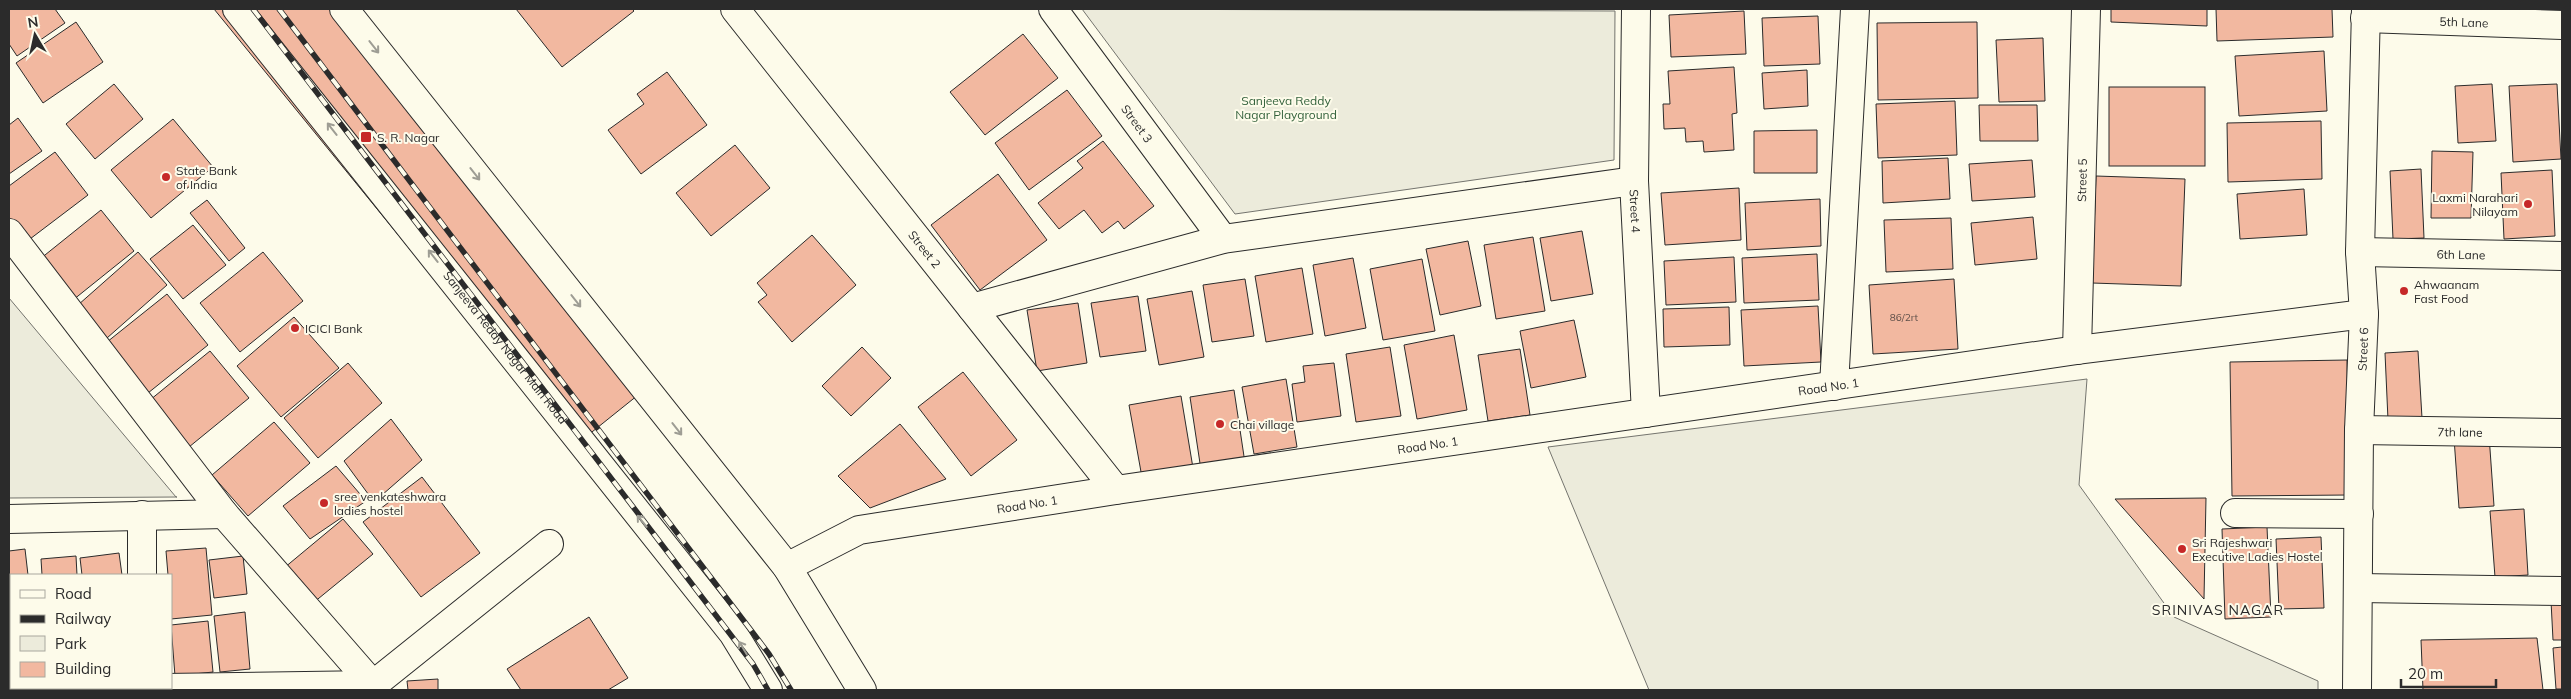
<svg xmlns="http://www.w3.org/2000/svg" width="2571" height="699" viewBox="0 0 2571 699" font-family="Mulish,sans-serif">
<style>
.green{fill:#ecebdb;stroke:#74746e}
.building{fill:#f2b8a0;stroke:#2b2b2b}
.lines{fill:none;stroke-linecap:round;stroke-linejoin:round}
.minor-casing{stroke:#2b2b2b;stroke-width:30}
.highway-casing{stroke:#2b2b2b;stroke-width:30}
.minor{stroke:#fdfbea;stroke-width:28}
.highway{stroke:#fdfbea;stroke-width:28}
.rail-casing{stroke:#2b2b2b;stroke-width:5.5}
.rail{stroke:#fdfbea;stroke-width:4;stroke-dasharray:11;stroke-linecap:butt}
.oneway{stroke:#9e9d94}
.poi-dot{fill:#c62828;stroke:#fdfbea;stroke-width:2}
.labels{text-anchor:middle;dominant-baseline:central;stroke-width:4;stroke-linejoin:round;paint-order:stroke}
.number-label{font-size:10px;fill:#5d4e48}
.street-label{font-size:12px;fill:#2b2b2b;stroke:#fdfbea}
.park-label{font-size:12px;fill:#34623c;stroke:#fdfbea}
.poi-label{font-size:12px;fill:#2b2b2b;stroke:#fdfbea;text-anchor:start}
.neighbourhood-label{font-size:14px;letter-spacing:1px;fill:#2b2b2b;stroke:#fdfbea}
</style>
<rect width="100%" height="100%" fill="#fdfbea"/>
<g class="green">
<path d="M1082,9L1615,11L1614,160L1235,214Z"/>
<path d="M9,298L176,497H177L9,498Z"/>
<path d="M2087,379L2079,485L2174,617L2318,681V690H1649L1548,447Z"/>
</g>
<g class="building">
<path d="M9,9H55L65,23L17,56L9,44Z"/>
<path d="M214,9H348L653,383L572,448Z"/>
<path d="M516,9H632L634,11L562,67Z"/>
<path d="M2111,9H2207V26L2111,22Z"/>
<path d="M2216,9H2332L2333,37L2217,41Z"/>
<path d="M1744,11L1746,54L1671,57L1669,15Z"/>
<path d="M1818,16L1820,64L1764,66L1762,18Z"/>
<path d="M76,22L103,62L43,103L16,63Z"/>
<path d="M1977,22L1978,98L1878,100L1877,23Z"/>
<path d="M1023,34L1058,78L985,135L950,92Z"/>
<path d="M2043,38L2045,101L1999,102L1996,40Z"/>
<path d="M2324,51L2327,111L2239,116L2235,56Z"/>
<path d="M1734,67L1737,113L1732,114L1734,150L1704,152L1703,141L1686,142L1685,128L1664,129L1663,104H1670L1668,71Z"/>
<path d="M1807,70L1808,106L1764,109L1762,73Z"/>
<path d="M667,72L707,125L641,174L608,130L644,104L637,94Z"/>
<path d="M114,84L143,119L95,159L66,124Z"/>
<path d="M2492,84L2496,141L2458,143L2455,86Z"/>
<path d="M2557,84L2561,159L2513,162L2509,86Z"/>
<rect x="2109" y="87" width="96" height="79"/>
<path d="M1067,90L1102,136L1029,190L995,143Z"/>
<path d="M1955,101L1957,155L1878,158L1876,104Z"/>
<path d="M1979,105H2037L2038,141H1980Z"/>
<path d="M18,118L42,151L9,174V125Z"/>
<path d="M173,119L213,167L151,218L111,170Z"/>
<path d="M2321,121L2322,179L2228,182L2227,123Z"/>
<path d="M1817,130V173H1754V131Z"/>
<path d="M1103,141L1154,206L1124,229L1118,221L1102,233L1084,210L1059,229L1038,203L1083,168L1077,161Z"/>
<path d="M735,145L770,188L711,236L676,193Z"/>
<path d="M2432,151L2473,152L2471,218H2431Z"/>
<path d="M55,152L88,195L26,242L9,219V186Z"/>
<path d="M1948,158L1950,199L1883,203L1882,161Z"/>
<path d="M2032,160L2035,197L1972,201L1969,164Z"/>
<path d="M2421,169L2424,238L2393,239L2390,171Z"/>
<path d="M2552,170L2555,236L2504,239L2501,173Z"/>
<path d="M998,174L1047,240L980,290L931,225Z"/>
<path d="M2096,176L2185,179L2181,286L2092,283Z"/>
<path d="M1739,188L1741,240L1665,245L1661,193Z"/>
<path d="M2304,189L2307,235L2240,239L2237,194Z"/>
<path d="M1820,199L1821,246L1747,250L1745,203Z"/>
<path d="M207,200L245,248L229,261L190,213Z"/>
<path d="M101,210L134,251L73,300L40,259Z"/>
<path d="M2033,217L2037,259L1975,265L1971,223Z"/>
<path d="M1951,218L1953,269L1886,272L1884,220Z"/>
<path d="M193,225L226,265L183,299L150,259Z"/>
<path d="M1582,231L1593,294L1551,301L1540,238Z"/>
<path d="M812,235L856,285L792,342L758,302L767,295L757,283Z"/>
<path d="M1533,237L1545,311L1496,319L1484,245Z"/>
<path d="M1468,241L1481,306L1440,315L1426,249Z"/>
<path d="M138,252L167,285L107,338L78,305Z"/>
<path d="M263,252L303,301L240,352L200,303Z"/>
<path d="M1817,254L1819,300L1744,303L1742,258Z"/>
<path d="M1734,257L1736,302L1666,305L1664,261Z"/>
<path d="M1353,258L1366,328L1325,336L1313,265Z"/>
<path d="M1422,259L1435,331L1383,340L1370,269Z"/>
<path d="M1302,268L1313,334L1266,342L1255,276Z"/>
<path d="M1245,279L1254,336L1212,342L1203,285Z"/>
<path d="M1954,279L1958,349L1873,354L1869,285Z"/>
<path d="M1192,291L1204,357L1159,365L1147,299Z"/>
<path d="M167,294L208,345L148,393L107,342Z"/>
<path d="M1138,296L1146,351L1100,357L1091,303Z"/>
<path d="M1078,303L1087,363L1037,371L1027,310Z"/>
<path d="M1818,306L1821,362L1744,366L1741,310Z"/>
<path d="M1729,307L1730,345L1664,347L1663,309Z"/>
<path d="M294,317L339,368L281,417L237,366Z"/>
<path d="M1574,320L1586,377L1531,388L1520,331Z"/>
<path d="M1454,335L1467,410L1417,419L1404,345Z"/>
<path d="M862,347L891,378L851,416L822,386Z"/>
<path d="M1390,347L1401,416L1356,422L1346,354Z"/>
<path d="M1520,349L1530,415L1488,421L1478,355Z"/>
<path d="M210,351L249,398L189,447L150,400Z"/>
<path d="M2418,351L2422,418L2388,420L2385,353Z"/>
<path d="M2347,360L2349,495L2232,496L2230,362Z"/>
<path d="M348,363L382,403L318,458L284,418Z"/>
<path d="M1334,363L1341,416L1297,422L1292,384L1305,382L1303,366Z"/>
<path d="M963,372L1017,440L971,476L918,407Z"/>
<path d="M1286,379L1297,447L1254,454L1242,387Z"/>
<path d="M1234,390L1245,463L1201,470L1190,397Z"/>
<path d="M1181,396L1194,474L1143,483L1129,405Z"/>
<path d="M391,419L422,460L374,502L344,461Z"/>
<path d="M274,422L310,463L248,516L212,475Z"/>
<path d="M900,424L946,479L870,508L838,476Z"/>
<path d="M2489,435L2494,506L2459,508L2454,438Z"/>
<path d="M336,466L366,501L310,539L283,506Z"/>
<path d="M422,477L480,553L421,597L363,522Z"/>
<path d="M2206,498L2204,599L2115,499Z"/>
<path d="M2524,509L2528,575L2495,577L2490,511Z"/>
<path d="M343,519L373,554L313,603L284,568Z"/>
<path d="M2267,527L2271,617L2225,619L2222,529Z"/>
<path d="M2321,537L2324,608L2279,609L2276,539Z"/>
<path d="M206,548L212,615L171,619V575H168L166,551Z"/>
<path d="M25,549L28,575H11V610H9V551Z"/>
<path d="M119,553L122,575H82L80,558Z"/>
<path d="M76,556L77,575H42L41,559Z"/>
<path d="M243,556L247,594L214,598L209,560Z"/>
<path d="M2562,600V640H2553L2551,601Z"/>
<path d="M245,612L250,669L220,672L214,616Z"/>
<path d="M9,613H11V656L9,657Z"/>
<path d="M589,617L628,678L608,690H521L507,669Z"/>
<path d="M208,621L213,672L175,676L171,625Z"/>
<path d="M2537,638L2543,690H2423L2421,640Z"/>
<path d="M2562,647V689H2556L2553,648Z"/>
<path d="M438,679V690H408L407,681Z"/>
</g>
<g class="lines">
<defs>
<g id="minor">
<path id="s1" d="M735,9L1116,490"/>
<path id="s2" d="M1053,9L1223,239"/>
<path id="s3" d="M1636,9L1634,181L1646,413"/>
<path id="s4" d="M2365,18L2562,25"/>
<path d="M9,233L224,514L373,685"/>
<path id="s5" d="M2360,252L2562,256"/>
<path d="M972,308L1223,239L1634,181"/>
<path id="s6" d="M2077,350L2086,9"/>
<path d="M1834,386L1855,9"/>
<path id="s7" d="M2359,430L2562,433"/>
<path d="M2235,513L2359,514"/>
<path d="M9,519L224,514"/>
<path id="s8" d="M787,567L859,530L1116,490L2077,350L2364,314"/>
<path d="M142,575V515"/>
<path d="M2359,588L2562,591"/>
<path d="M9,688H11"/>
<path d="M164,688L373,685L549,544"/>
<path id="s9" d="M2357,690L2359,430L2364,314L2360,252L2366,9"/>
</g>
<g id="highway">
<path id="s10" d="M237,9L733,633L768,690"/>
<path d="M344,9L787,567L862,690"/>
</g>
</defs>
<use href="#minor" class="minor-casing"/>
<use href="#highway" class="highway-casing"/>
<use href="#minor" class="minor"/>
<use href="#highway" class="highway"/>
<defs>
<g id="rail">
<path d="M253,9L753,664L768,690"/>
<path d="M279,9L769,654L791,690"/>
</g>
</defs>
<use href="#rail" class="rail-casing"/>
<use href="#rail" class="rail"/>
</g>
<defs><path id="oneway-shaft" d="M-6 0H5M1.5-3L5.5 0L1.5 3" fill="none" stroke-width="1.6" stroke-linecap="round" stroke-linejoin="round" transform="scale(1.25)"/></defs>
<g class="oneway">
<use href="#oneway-shaft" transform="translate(374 47) rotate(52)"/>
<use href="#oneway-shaft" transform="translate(332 129) rotate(-128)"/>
<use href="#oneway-shaft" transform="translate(475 174) rotate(52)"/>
<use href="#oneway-shaft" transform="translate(433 256) rotate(-128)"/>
<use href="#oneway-shaft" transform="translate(576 301) rotate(52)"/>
<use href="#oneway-shaft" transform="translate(677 429) rotate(52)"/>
<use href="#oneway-shaft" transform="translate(642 521) rotate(-129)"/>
<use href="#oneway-shaft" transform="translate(743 648) rotate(-121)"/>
</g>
<g class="poi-dot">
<rect x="360" y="131" width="12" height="12" rx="2.5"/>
<circle cx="166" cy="177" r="5"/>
<circle cx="2528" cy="204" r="5"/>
<circle cx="2404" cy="291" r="5"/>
<circle cx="295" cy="328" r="5"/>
<circle cx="1220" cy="424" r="5"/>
<circle cx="324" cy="503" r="5"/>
<circle cx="2182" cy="549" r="5"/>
</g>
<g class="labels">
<g class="number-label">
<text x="1904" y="317">86/2rt</text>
</g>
<g class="street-label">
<text stroke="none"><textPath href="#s4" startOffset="99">5th Lane</textPath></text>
<text stroke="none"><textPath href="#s2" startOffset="142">Street 3</textPath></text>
<text stroke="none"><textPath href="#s6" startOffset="170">Street 5</textPath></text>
<text stroke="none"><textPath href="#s3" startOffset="202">Street 4</textPath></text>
<text stroke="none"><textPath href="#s1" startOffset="306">Street 2</textPath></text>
<text stroke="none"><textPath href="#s5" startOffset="101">6th Lane</textPath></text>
<text stroke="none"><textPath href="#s10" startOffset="432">Sanjeeva Reddy Nagar Main Road</textPath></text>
<text stroke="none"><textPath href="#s9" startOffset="341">Street 6</textPath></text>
<text stroke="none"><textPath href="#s8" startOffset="1061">Road No. 1</textPath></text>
<text stroke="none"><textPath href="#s7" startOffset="101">7th lane</textPath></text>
<text stroke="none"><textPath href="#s8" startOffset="656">Road No. 1</textPath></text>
<text stroke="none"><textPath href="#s8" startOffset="251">Road No. 1</textPath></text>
</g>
<g class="park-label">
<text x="1286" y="100">Sanjeeva Reddy<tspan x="1286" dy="14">Nagar Playground</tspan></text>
</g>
<g class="poi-label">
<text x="377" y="137">S. R. Nagar</text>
<text x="176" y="170">State Bank<tspan x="176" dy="14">of India</tspan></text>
<text x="2518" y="197" text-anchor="end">Laxmi Narahari<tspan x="2518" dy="14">Nilayam</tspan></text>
<text x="2414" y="284">Ahwaanam<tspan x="2414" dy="14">Fast Food</tspan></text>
<text x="305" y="328">ICICI Bank</text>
<text x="1230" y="424">Chai village</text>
<text x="334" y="496">sree venkateshwara<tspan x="334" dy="14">ladies hostel</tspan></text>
<text x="2192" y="542">Sri Rajeshwari<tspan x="2192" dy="14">Executive Ladies Hostel</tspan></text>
</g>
<g class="neighbourhood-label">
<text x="2218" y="610">SRINIVAS NAGAR</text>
</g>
</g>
<rect width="2571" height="699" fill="none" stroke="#2b2b2b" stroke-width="20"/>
<rect x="10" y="574" width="162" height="115" fill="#fdfbea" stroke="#a9a89e"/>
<rect x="20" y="590" width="25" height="8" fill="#fdfbea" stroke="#a9a89e"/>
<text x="55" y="599" font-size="15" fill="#2b2b2b">Road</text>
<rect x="20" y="615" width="25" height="8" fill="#2b2b2b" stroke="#a9a89e"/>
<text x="55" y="624" font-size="15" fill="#2b2b2b">Railway</text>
<rect x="20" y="636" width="25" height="15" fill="#ecebdb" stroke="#a9a89e"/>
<text x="55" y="649" font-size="15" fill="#2b2b2b">Park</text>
<rect x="20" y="662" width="25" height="15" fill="#f2b8a0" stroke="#a9a89e"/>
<text x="55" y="674" font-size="15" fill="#2b2b2b">Building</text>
<g transform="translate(35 35) rotate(351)" stroke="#fdfbea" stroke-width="4" paint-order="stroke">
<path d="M0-4L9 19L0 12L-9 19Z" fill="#2b2b2b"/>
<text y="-8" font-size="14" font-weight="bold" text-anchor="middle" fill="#2b2b2b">N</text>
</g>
<path d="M2401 679v8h95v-8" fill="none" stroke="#2b2b2b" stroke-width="2.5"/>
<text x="2408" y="679" font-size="15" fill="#2b2b2b" stroke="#fdfbea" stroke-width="4" paint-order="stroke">20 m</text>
</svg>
